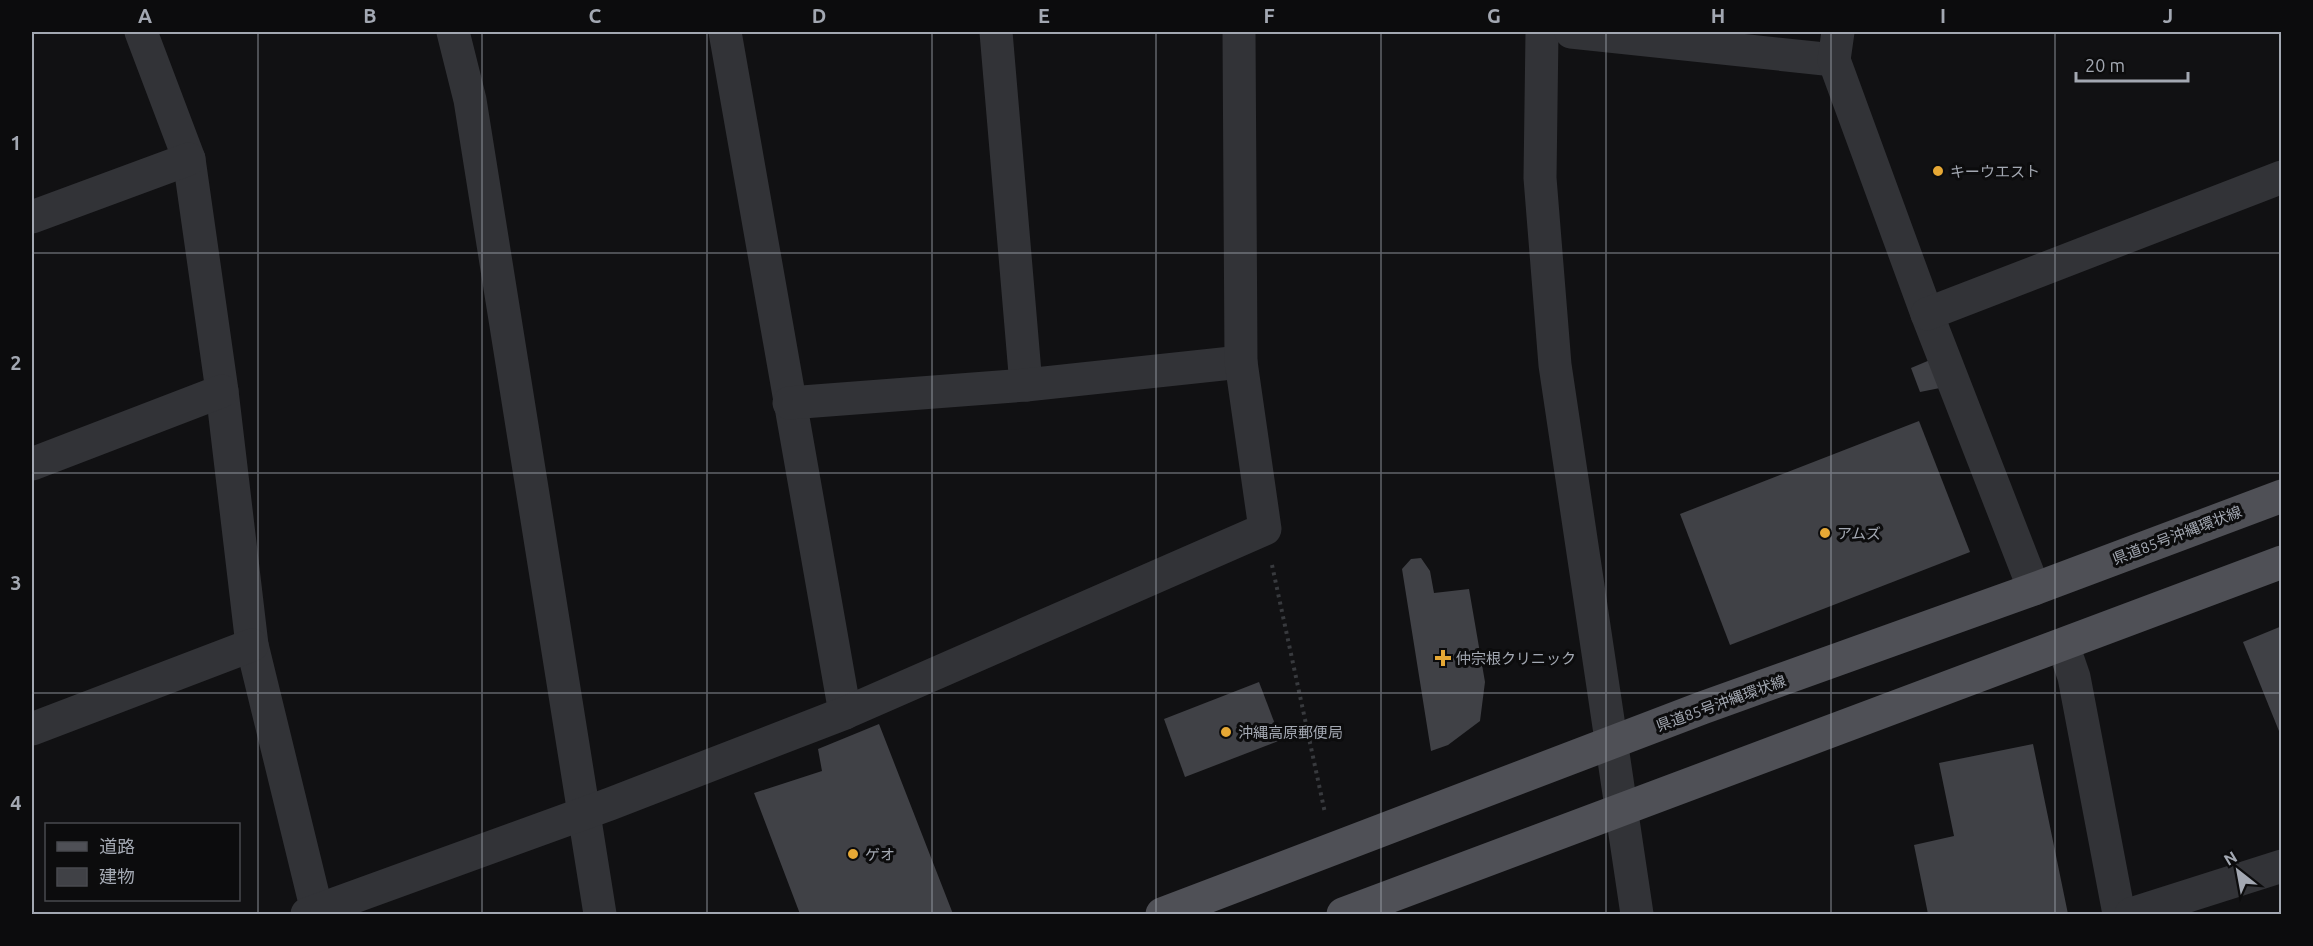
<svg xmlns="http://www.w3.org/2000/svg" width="2313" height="946" viewBox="0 0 2313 946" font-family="Ubuntu,'Noto Sans JP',sans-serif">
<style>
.building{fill:#404146}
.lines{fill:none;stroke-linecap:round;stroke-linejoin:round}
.path{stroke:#383a3e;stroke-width:4;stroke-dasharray:3 4.5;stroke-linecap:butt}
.minor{stroke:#323337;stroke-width:33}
.major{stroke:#4f5056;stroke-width:33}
.grid{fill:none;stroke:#a3a8b2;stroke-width:1.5;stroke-opacity:0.55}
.poi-dot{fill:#e6a835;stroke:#0c0c0d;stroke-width:2}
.labels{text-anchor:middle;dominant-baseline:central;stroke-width:6;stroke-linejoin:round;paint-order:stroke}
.poi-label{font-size:15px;fill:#a3a8b2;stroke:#0c0c0d;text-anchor:start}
.street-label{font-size:15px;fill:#a3a8b2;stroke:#0c0c0d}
.neatline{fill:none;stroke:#a3a8b2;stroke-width:2}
.grid-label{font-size:20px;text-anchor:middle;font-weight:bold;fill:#a3a8b2}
</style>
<rect width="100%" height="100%" fill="#111113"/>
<g class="building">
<path d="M1930,360L1940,388L1920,392L1911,368Z"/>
<path d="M1919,421L1970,552L1730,645L1680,514Z"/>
<path d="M1421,558L1430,571L1434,593L1469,589L1485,682L1480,721L1448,745L1431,751L1402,569L1411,559Z"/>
<path d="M2282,626V736H2281L2243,642Z"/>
<path d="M1259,682L1281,740L1185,777L1164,719Z"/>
<path d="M879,724L953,914H800L754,793L822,771L818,749Z"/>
<path d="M2033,744L2068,914H1928L1914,845L1954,836L1939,763Z"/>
</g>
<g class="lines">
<path class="path" d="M1272,565L1325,813"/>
<g class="minor">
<path d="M141,32L189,159L222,391L252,645L317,911"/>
<path d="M453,32L470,100L600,914"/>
<path d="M725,32L845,713"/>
<path d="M996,32L1026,385"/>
<path d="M1542,32L1540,178L1555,365L1637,914"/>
<path d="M1571,32L1834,60"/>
<path d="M1838,32L1834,60L1927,314L2034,589"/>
<path d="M32,217L189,159"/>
<path d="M1927,314L2282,177"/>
<path d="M789,403L1026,385L1241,362"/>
<path d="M32,464L222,391"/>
<path d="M2063,645L2074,677L2119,914"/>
<path d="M32,729L252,645"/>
<path d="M307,914L610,804L845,713L1265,529L1241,362L1239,32"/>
<path d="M2131,914L2282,866"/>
</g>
<g class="major">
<path d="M1162,914L1702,708L2034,589L2282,496"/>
<path d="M1343,914L2282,562"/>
</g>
</g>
<path class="grid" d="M258,32V914M482,32V914M707,32V914M932,32V914M1156,32V914M1381,32V914M1606,32V914M1831,32V914M2055,32V914M32,253H2282M32,473H2282M32,693H2282"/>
<g class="poi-dot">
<circle cx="1938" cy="171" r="6"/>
<circle cx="1825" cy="533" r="6"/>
<path d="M1440 649h6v6h6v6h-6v6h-6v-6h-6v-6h6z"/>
<circle cx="1226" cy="732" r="6"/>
<circle cx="853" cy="854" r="6"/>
</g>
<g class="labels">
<g class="poi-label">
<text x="1950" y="171">キーウエスト</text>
<text x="1837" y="533">アムズ</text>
<text x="1456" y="658">仲宗根クリニック</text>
<text x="1238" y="732">沖縄高原郵便局</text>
<text x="865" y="854">ゲオ</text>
</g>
<g class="street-label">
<text transform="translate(2177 535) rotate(-21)">県道85号沖縄環状線</text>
<text transform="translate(1721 703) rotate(-20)">県道85号沖縄環状線</text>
</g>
</g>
<rect width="2313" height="946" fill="none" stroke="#0c0c0d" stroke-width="66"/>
<rect x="45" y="823" width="195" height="78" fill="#0c0c0d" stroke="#484a4f" stroke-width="1.5"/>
<rect x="57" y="842" width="30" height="9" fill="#4f5056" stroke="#484a4f" stroke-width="1.5"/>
<text x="99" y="853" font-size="18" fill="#a3a8b2">道路</text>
<rect x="57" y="868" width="30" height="18" fill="#404146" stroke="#484a4f" stroke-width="1.5"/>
<text x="99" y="883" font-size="18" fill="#a3a8b2">建物</text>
<g transform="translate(2238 871) rotate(329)" stroke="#0c0c0d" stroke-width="4.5" paint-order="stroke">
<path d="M0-4.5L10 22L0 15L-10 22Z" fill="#a3a8b2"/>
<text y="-9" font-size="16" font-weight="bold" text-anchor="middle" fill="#a3a8b2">N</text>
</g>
<path d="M2076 72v9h112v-9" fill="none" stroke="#a3a8b2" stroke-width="3"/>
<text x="2085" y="72" font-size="18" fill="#a3a8b2" stroke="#0c0c0d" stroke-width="4.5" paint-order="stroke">20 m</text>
<rect x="33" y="33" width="2247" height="880" class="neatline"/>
<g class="grid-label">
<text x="145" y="23">A</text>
<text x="370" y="23">B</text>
<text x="595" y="23">C</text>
<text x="819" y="23">D</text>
<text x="1044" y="23">E</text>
<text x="1269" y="23">F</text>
<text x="1494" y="23">G</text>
<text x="1718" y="23">H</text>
<text x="1943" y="23">I</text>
<text x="2168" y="23">J</text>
<text x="16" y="150">1</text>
<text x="16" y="370">2</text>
<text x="16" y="590">3</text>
<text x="16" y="810">4</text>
</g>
</svg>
